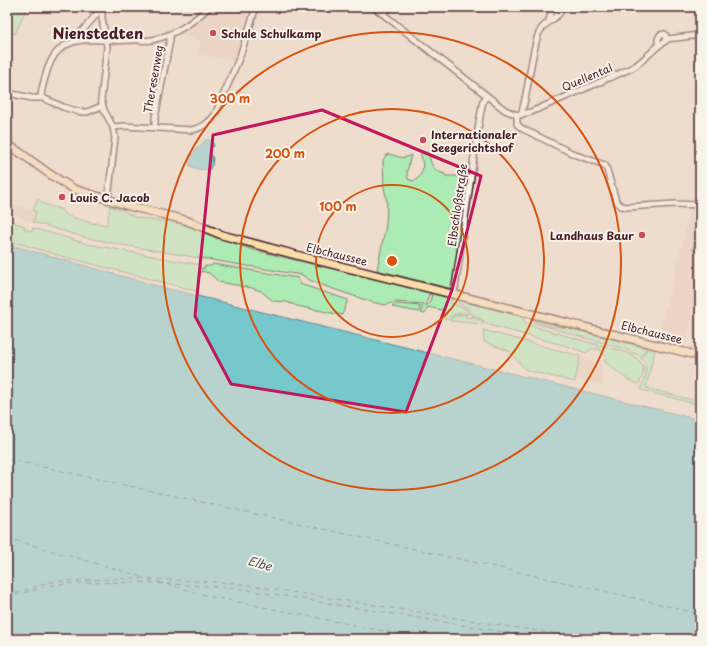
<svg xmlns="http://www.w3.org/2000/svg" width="707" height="646" viewBox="0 0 707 646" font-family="'Playpen Sans',sans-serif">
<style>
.built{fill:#e8ccba}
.green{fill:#acebb3;stroke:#7b856f}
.water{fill:#76c8cd;stroke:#64848c}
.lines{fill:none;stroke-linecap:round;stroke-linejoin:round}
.ferry{stroke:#57525c;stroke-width:1;stroke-dasharray:5 4;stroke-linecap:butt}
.minor-casing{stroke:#4a1f2b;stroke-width:8}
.major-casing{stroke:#4a1f2b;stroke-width:10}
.minor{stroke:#f7f3e8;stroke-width:5}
.major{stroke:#faddab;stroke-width:7}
.marked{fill:none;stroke:#c2185b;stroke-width:3;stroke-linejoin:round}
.ring{fill:none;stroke:#d8530f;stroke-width:2}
.poi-dot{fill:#d1495b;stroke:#f7f3e8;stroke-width:1.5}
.labels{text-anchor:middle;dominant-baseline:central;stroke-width:4;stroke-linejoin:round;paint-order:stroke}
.poi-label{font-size:11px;font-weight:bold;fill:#4a1f2b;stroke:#f7f3e8;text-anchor:start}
.street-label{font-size:11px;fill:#4a1f2b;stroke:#f7f3e8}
.water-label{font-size:12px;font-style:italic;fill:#57525c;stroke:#f7f3e8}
.district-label{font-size:15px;font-weight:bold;fill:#4a1f2b;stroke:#f7f3e8}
.centre{fill:#d8530f;stroke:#f7f3e8;stroke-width:2}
.ring-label{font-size:12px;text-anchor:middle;font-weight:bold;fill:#d8530f;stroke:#f7f3e8;stroke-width:4;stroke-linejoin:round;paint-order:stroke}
</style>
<rect width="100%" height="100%" fill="#eedccd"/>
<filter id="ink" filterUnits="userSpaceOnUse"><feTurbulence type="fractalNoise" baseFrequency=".025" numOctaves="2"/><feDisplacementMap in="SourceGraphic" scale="8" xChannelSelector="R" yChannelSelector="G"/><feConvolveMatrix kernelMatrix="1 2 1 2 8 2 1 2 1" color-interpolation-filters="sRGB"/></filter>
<g filter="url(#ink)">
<g class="built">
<path d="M215,7H252L234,61L198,54L201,41L178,35L186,31Z"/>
<path d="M7,202L37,212L33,222L21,218L7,210Z"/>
<path d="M691,209L700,211V285L684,348L657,341Z"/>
<path d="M580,356L603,365L600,375L604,377L602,386L578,379L577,372Z"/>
</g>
<g class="green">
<path d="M7,7H27L15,34L7,31Z"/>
<path d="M420,151L429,152C430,164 433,171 445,174L446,176H467L453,283L448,288L377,270L386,225L387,201L384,188L383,160L387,154C398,155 401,161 411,155L407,171L408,179L413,181C426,176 423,162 420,151Z"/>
<path d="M38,199L44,204L60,209L68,216L95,224V223L107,225L110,206L122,210L135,217L156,221H168L185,225L250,249L452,298L451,303L467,310L469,314L462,313L452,315L448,320L444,319L446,311L428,307L425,314L421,313L422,306L429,304L432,295L429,294L427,301L424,304L395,302L385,305L372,302L333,289L311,281L302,275L295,274L123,245L83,237L33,222L36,212L33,210Z"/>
<path d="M7,220L25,226L24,229L32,231L33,228L88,244L200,265V268L204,269V266H211L213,264L298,278L300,284L348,300L342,315L297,306L287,302L273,301L261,291L252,288L219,282L209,273L201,271L197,291L65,257L7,240Z"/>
<path d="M696,234L700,235V252L692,250Z"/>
<path d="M459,300L523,317L524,321L529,325L598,345L597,349H591L586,353L570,347L485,324L483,320L471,314L470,310L458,303Z"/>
<path d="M395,304H397L420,306L419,312L392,307Z"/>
<path d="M459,315H466V317L472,318V316L482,321L483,324L450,321L452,317Z"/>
<path d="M530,319L554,327V326L568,328L647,348L640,356L625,349L534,323Z"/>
<path d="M483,330L580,356L575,382L526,370L509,351L484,342Z"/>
<path d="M600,345C617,350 657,356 639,383C631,385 613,368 605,362L606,357L603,353L599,350Z"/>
<path d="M649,348L655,350L646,388L700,402V405L642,390L641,388C645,377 650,368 641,358L644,353Z"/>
</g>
<g class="water">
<path d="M205,140H210L213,143L214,146L209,149L213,159L212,165L209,170L197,169L190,166L189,160L196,149L200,147Z"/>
<path d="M7,244L157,286L700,420V639H7Z"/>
</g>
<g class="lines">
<g class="ferry">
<path d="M7,459L631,597L700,614"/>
<path d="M7,538L143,577"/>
<path d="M148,579L162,583"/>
<path d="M167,584L208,596L424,639"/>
<path d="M7,596L50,582L66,581L135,578L235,583L588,639"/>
<path d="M7,598L47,586L75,583L137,582L235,588L547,639"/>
</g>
<defs>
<g id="minor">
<path d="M102,7V18L107,47L101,100L104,110L113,127L115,138L108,199"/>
<path d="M374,7L505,110L517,115L531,112L632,68C642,62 649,54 657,47C661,43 665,43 667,39L700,35"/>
<path d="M383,13L390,7"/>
<path d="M549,20L552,9L555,7"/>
<path d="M77,41V37L101,9"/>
<path d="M658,46V39L660,35L665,34L667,39"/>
<path d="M7,93L32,98H43L63,107L80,112H87L102,106"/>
<path d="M41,98C41,88 45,78 48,68C50,63 53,56 57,52C70,37 91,40 109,40C118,41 127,40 136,40C141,40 147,41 152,40C175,35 192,23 209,7"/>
<path d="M517,115V124L521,128L576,155L605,165L607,170L616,201L621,206L627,207L675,204L700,205"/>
<path d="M521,115C529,89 530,60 538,35C543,21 558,20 561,10L557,7"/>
<path d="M113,127L124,126L192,130C202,128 209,123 215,115L240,56L256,7"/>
<path d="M155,128V118L170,40V35"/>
<path d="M454,294L479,122L483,101L487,96"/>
</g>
<path id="major" d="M7,144L22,154L51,175L74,189L129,206L185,220L222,235L300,256L700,356"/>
</defs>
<use href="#minor" class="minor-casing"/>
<use href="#major" class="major-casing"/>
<use href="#minor" class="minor"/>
<use href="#major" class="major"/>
</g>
</g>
<path d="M0 0H707V646H0ZM322,110L481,176L452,290L406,412L231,384L195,316L213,135Z" fill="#eedccd" fill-opacity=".55" fill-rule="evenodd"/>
<path class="marked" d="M322,110L481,176L452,290L406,412L231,384L195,316L213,135Z"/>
<g class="ring">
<circle cx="392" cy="261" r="76"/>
<circle cx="392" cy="261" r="152"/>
<circle cx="392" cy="261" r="229"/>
</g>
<g class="poi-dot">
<circle cx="213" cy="33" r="4"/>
<circle cx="423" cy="140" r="4"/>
<circle cx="62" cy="197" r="4"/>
<circle cx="642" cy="235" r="4"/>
</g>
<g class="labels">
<g class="poi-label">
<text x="221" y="33">Schule Schulkamp</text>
<text x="431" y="134">Internationaler<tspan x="431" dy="13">Seegerichtshof</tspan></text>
<text x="70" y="197">Louis C. Jacob</text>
<text x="634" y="235" text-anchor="end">Landhaus Baur</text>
</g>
<g class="street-label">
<text transform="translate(587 77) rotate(-23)">Quellental</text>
<text transform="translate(153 79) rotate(-80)">Theresenweg</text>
<text transform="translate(457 205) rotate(-82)">Elbschloßstraße</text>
<text transform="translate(337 254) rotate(14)">Elbchaussee</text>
<text transform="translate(652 332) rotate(14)">Elbchaussee</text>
</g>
<g class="water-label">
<text transform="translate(260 563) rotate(16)">Elbe</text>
</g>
<g class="district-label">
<text x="98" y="32">Nienstedten</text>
</g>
</g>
<circle cx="392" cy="261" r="6" class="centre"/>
<g class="ring-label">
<text x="230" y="103">300 m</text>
<text x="285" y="158">200 m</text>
<text x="338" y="211">100 m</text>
</g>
<rect width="707" height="646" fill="none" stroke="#f7f3e8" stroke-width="24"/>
<rect x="12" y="12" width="683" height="622" fill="none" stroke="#4a1f2b" stroke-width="1.5" filter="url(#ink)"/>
</svg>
